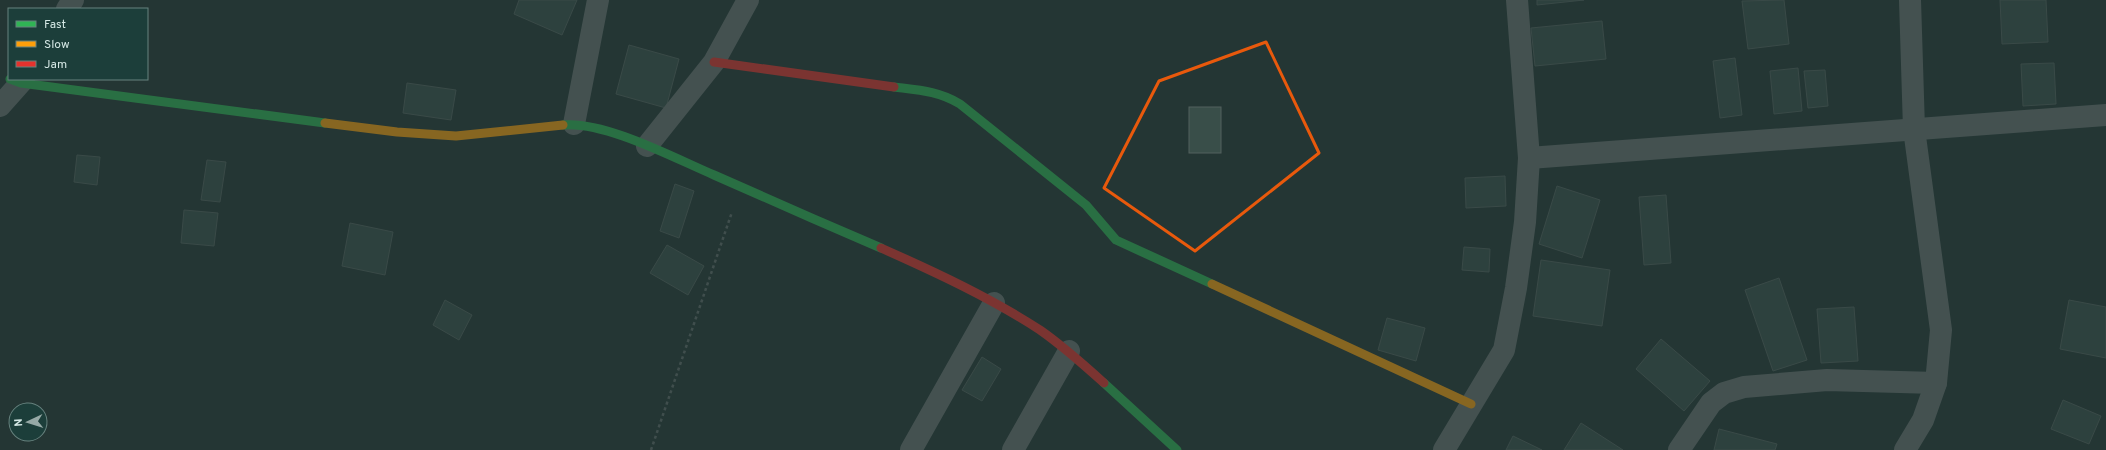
<svg xmlns="http://www.w3.org/2000/svg" width="2106" height="450" font-family="Overpass,sans-serif">
<style>
.building{fill:#394e49;stroke:#53615e}
.lines{fill:none;stroke-linecap:round;stroke-linejoin:round}
.path{stroke:#626c6b;stroke-width:2.5;stroke-dasharray:3 3;stroke-linecap:butt}
.street{stroke:#6b7272;stroke-width:22}
.fast{stroke:#30b455;stroke-width:9}
.slow{stroke:#ff9f0a;stroke-width:9}
.jam{stroke:#e5322d;stroke-width:9}
.marked{fill:none;stroke:#e8590c;stroke-width:3;stroke-linejoin:round}
</style>
<rect width="100%" height="100%" fill="#243634"/>
<g class="building">
<path d="M519 0H577L562 35 514 14Z"/>
<path d="M1537 0H1584L1537 5Z"/>
<path d="M1784 0 1789 44 1748 49 1742 1Z"/>
<path d="M2000 0H2046L2048 42 2002 44Z"/>
<path d="M1602 21 1606 59 1535 66 1531 28Z"/>
<path d="M629 45 679 59 666 108 616 94Z"/>
<path d="M1735 58 1742 115 1720 118 1713 61Z"/>
<path d="M2054 63 2056 104 2023 106 2021 64Z"/>
<path d="M1798 68 1802 111 1774 114 1770 71Z"/>
<path d="M1825 70 1828 106 1808 108 1804 71Z"/>
<path d="M407 83 456 90 451 120 403 113Z"/>
<rect x="1189" y="107" width="32" height="46"/>
<path d="M77 155 100 157 97 185 74 182Z"/>
<path d="M207 160 226 162 220 202 201 200Z"/>
<path d="M1505 176 1506 206 1466 208 1465 178Z"/>
<path d="M675 184 694 191 679 238 660 231Z"/>
<path d="M1557 186 1600 200 1582 258 1539 244Z"/>
<path d="M1666 195 1671 263 1644 265 1639 197Z"/>
<path d="M184 210 218 213 214 246 181 243Z"/>
<path d="M350 223 393 232 385 275 342 266Z"/>
<path d="M667 245 704 266 688 295 650 273Z"/>
<path d="M1464 247 1490 249 1489 272 1462 270Z"/>
<path d="M1541 260 1610 270 1602 326 1533 316Z"/>
<path d="M1779 278 1807 360 1773 371 1745 290Z"/>
<path d="M445 300 472 315 459 340 433 325Z"/>
<path d="M2069 300 2106 307V358L2060 349Z"/>
<path d="M1854 307 1858 361 1821 363 1817 309Z"/>
<path d="M1387 318 1425 328 1416 361 1378 350Z"/>
<path d="M1661 339 1710 381 1684 411 1636 369Z"/>
<path d="M982 357 1001 369 982 401 962 390Z"/>
<path d="M2063 400 2101 416 2089 444 2051 429Z"/>
<path d="M1581 423 1623 450H1564Z"/>
<path d="M1719 429 1777 444 1775 450H1714Z"/>
<path d="M1513 436 1542 450H1506Z"/>
</g>
<g class="lines">
<path class="path" d="M651 450 732 212"/>
<g class="street">
<path d="M67 9 73 0"/>
<path d="M0 106 24 79"/>
<path d="M574 124 598 0"/>
<path d="M647 146 714 62 748 0"/>
<path d="M1529 158 2106 115"/>
<path d="M911 450 994 303"/>
<path d="M1013 450 1069 351"/>
<path d="M1444 450 1504 350 1516 288 1525 222 1529 158 1517 0"/>
<path d="M1679 450 1711 403 1724 393 1744 387 1827 380 1936 383"/>
<path d="M1905 450 1923 420 1936 383 1941 330 1914 129 1910 0"/>
</g>
<g class="fast">
<path d="M10 79 21 83 325 123"/>
<path d="M894 87C918 90 939 91 960 104L1086 205 1116 240 1212 284"/>
<path d="M563 125C605 121 674 158 714 175 770 200 825 224 881 248"/>
<path d="M1104 383 1177 450"/>
</g>
<g class="slow">
<path d="M325 123 397 132 456 136 563 125"/>
<path d="M1212 284 1471 404"/>
</g>
<g class="jam">
<path d="M714 62 894 87"/>
<path d="M881 248C935 272 991 298 1040 330 1063 346 1083 364 1104 383"/>
</g>
</g>
<path d="M0 0H2106V450H0ZM1266 42 1319 153 1195 251 1104 188 1159 81Z" fill="#243634" fill-opacity=".55" fill-rule="evenodd"/>
<path class="marked" d="M1266 42 1319 153 1195 251 1104 188 1159 81Z"/>
<rect x="8" y="8" width="140" height="72" fill="#1c3e3a" stroke="#66827e"/>
<rect x="16" y="21" width="20" height="6" fill="#30b455" stroke="#66827e"/>
<text x="44" y="28" font-size="12" fill="#d4e7e4">Fast</text>
<rect x="16" y="41" width="20" height="6" fill="#ff9f0a" stroke="#66827e"/>
<text x="44" y="48" font-size="12" fill="#d4e7e4">Slow</text>
<rect x="16" y="61" width="20" height="6" fill="#e5322d" stroke="#66827e"/>
<text x="44" y="68" font-size="12" fill="#d4e7e4">Jam</text>
<g transform="translate(28 422) rotate(266)"><circle r="19" fill="#1c3e3a" stroke="#66827e"/>
<path d="M0-3L7 15L0 10L-7 15Z" fill="#96a9a6"/>
<text y="-6" font-size="11" font-weight="bold" text-anchor="middle" fill="#d4e7e4">N</text>
</g>
</svg>
